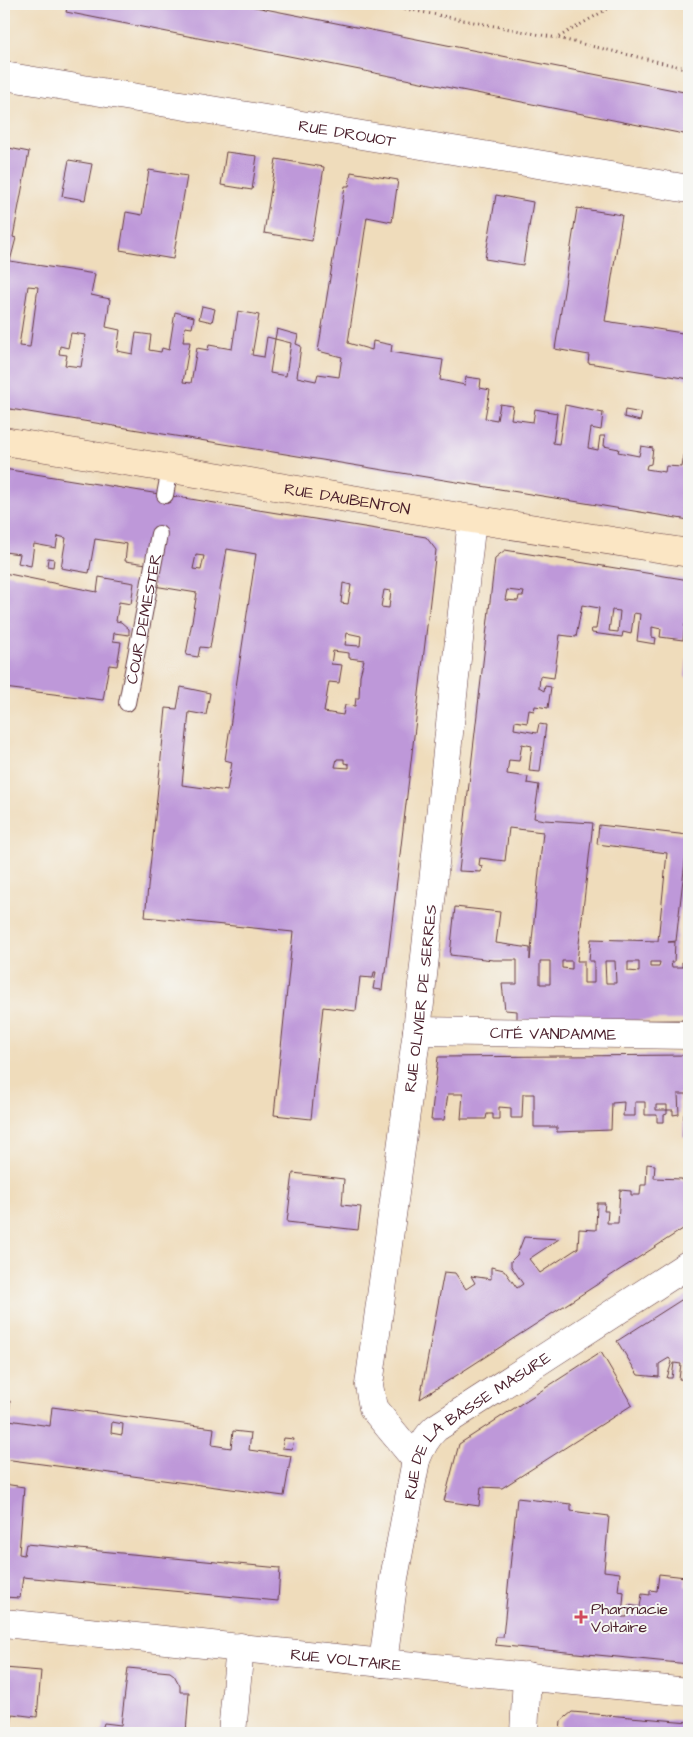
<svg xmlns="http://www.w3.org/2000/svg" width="693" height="1737" font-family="'Architects Daughter',sans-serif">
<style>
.building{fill:#be98d9;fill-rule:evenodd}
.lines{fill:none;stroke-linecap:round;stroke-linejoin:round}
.lane-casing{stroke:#633b41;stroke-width:18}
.street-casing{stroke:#633b41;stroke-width:29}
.secondary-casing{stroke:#633b41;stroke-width:29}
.path{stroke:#633b41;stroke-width:3;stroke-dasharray:1 4;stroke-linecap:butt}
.lane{stroke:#fff;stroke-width:16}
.street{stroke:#fff;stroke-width:28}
.secondary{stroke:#fbe6c4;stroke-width:28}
.poi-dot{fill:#d1495b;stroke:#f6f6f2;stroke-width:2}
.labels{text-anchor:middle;stroke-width:4;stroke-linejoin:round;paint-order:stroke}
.street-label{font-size:16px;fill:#4a1f2b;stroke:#f6f6f2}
.poi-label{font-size:16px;fill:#4a1f2b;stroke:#f6f6f2;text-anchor:start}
</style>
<rect width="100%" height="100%" fill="#f6f6f2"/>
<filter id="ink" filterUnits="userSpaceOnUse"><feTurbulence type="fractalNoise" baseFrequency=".02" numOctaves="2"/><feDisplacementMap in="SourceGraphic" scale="10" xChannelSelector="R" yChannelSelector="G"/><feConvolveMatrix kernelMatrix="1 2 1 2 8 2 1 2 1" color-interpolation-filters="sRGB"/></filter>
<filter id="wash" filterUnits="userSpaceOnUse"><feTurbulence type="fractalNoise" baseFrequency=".0096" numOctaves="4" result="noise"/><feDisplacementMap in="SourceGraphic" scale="20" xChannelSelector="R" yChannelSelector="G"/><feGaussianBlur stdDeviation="1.12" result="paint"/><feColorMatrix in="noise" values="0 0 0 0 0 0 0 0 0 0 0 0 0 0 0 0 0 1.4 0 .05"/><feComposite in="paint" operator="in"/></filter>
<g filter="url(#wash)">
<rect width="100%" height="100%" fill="#efdcbb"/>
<g id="blocks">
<g class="building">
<path d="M68 4H240L689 93V135L66 12Z"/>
<path d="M4 147 29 152 13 237 16 238 10 261 95 274 91 295 110 299 106 327 120 330 117 351 133 354 136 333 151 335 149 350 161 352 162 348 169 350 175 312 194 317 192 328 185 327 183 342H190L183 382 191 383 197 348 208 350 209 345 232 349 238 311 259 315 252 355 264 357 267 337 275 339 270 373 286 376 291 343 275 339 277 329 298 335 296 344 301 346 297 377 316 381 318 374 339 377 342 357 318 351 345 186H349L351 172 398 180 392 222 367 217 348 343 372 350 373 341 392 345 391 352 443 360 440 380 465 385 466 377 481 379 480 388 490 390 485 418 497 420 500 404 513 406 511 419 533 422 535 409 557 413 553 443 559 444 565 405 603 413 601 430 591 428 588 448 598 450 600 436H605L604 446 619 449 618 452 639 456 641 446 653 448 651 464 647 465 646 469 665 472 666 466 682 467 689 428V520L4 408ZM28 286 38 287 30 347 19 346ZM71 333 86 335 81 367 65 365 67 355 59 354 60 346 68 348Z"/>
<path d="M226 152 257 156 252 190 221 185Z"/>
<path d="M276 159 324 167 312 241 264 233Z"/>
<path d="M69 160 92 164 85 200 62 196Z"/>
<path d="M149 170 187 176 173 259 120 250 126 212 142 215Z"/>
<path d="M496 195 533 202 523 265 485 259Z"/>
<path d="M577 208 622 215 605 321 689 334V379L588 363 589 355 555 349Z"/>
<path d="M202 306 215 309 212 322 199 319Z"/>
<path d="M625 410 642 413 640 421 624 417Z"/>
<path d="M4 469 426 537 436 550 386 973H384L382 990 373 989 376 972H374L373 978 360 977 356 1011 323 1007 311 1119 274 1115 293 932 145 917 166 708 177 709 181 687 210 693 206 715 189 712 182 785 227 791 232 762 225 760 256 554 227 549 210 648 200 647 198 657 186 655 197 593 154 586 147 564 125 561 127 544 95 539 89 573 61 568 66 538 58 536 56 548 34 544 31 566 18 563 20 554 4 552ZM196 555 204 556 201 570 193 569ZM343 583 351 585 348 604 341 603ZM384 590 391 591 389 608 381 607ZM347 633 361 636 360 646 345 645ZM333 651 349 653V658L364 660 360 675 359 698H356L355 706 345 705 343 715 324 712 329 682 339 683 342 665 331 664ZM337 759H344V763L349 764V768L335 767Z"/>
<path d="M505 550 689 580V625L685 624 683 640 660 637 661 629 652 627V637L656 638 655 644 637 641 640 614 634 613 631 634 623 632 622 637 592 633 591 629H596L599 608 582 605 576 637 560 635 554 678 540 676 539 688 544 691 545 686 551 687 548 708 535 706 534 711 529 710 527 723 515 721 514 729 537 733 539 724 546 725 540 772 529 771 532 746 522 744 519 761 509 760 507 774 528 777 527 783 539 785 534 818 544 820 593 823 577 961H584V983H594V961H589L591 939 658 941 667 853 597 844 599 825 688 835 676 941 668 942H675L674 962H671L672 967H682V962H689V1020L517 1021V1011L505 1010 502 984H517V960H493L450 955 455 907 500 912 496 943 530 948V960L543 832 509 828 505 861 480 858 479 865 482 866 481 872 459 871 495 558ZM507 590 524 592 523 596H519L518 601 505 600ZM612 610 620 611 618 632 609 631ZM540 961H550V984H540ZM562 961H572V969L562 968ZM605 961H615L616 983H606ZM628 962H639V972L628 971ZM650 962H660L659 967H650Z"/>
<path d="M48 558 54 559 53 567 47 566Z"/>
<path d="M4 573 97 592 99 577 134 583 131 604 119 602 116 621 121 622 129 629V635L114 633 113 641 121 642 117 666 109 665 103 700 4 688Z"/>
<path d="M687 659H689V678L685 677Z"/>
<path d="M689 1055V1094H678L679 1114 673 1115V1110H667V1105H656V1110H667V1114L664 1115V1122H657V1115H645V1102H635V1116H623L624 1102 612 1103 611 1130 557 1132V1127H534V1094H523L522 1118H511V1108L499 1107V1119H493V1114H487L486 1119H461L463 1094H448L444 1120H431L438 1057Z"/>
<path d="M684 1114H689V1136L683 1137Z"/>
<path d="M647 1164 655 1165 654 1178 682 1179V1181L689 1182V1225L420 1399 444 1272 455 1273 466 1289 475 1283 471 1276 491 1279V1267L504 1270 517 1288 523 1284 511 1266V1261L517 1255 524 1237 559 1239 529 1259 540 1273 578 1248 579 1229 596 1230 597 1203H605L604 1211H608L607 1223H618L620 1190 631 1191V1195H640L641 1185H646Z"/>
<path d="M293 1173 344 1179 342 1205 361 1207 358 1230 287 1222Z"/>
<path d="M689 1295V1380L679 1379 681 1364 674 1363 672 1378H667L672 1362 669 1358 659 1364V1377L638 1375 617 1341Z"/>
<path d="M601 1352 632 1405 502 1488 481 1487 479 1506 444 1501 459 1444Z"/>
<path d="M4 1400 10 1401 9 1420 50 1426 52 1407 214 1428 212 1445 231 1448 233 1431 251 1433 249 1450 291 1456 284 1496 4 1459ZM112 1422 123 1424 122 1435 111 1433Z"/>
<path d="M284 1438 294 1439 292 1449 282 1448Z"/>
<path d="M4 1484 24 1487 19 1554 24 1555 26 1544 280 1568 278 1601 23 1577 20 1598 4 1597Z"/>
<path d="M517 1498 571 1504V1511L609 1516 604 1571 620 1573 618 1591 624 1592 622 1617H627L628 1605 640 1607 642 1594 650 1595V1590L657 1591 659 1574 686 1577 685 1586 689 1587V1664L495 1645 496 1637H503Z"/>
<path d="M4 1668 41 1671 37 1717 12 1714 11 1733H4Z"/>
<path d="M128 1668 170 1672 174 1675 180 1686V1692H189L186 1733H101L104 1723 121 1725Z"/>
<path d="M572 1712 689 1722V1733H560L561 1721Z"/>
</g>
</g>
</g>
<g filter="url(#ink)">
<use href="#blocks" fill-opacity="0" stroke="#633b41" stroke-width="1"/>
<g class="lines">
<defs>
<g id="lane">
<path d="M165 495 170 469"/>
<path id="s1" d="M127 703 159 534"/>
</g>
<g id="street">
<path id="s2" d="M4 76 689 189"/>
<path id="s3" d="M417 1031 689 1035"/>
<path id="s4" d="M416 1460 373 1408 369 1385 417 1031 472 519"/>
<path id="s5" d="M4 1623 383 1663 689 1692"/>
<path id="s6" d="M383 1663 394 1578 416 1460C421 1447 426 1437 436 1428L689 1264"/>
<path d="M232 1733 240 1647"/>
<path d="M524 1733 527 1676"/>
</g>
<g id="secondary">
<path id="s7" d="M4 441 472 519 689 553"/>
</g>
</defs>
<use href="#lane" class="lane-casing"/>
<use href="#street" class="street-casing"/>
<use href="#secondary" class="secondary-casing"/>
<g class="path">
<path d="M380 4 557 38"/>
<path d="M616 4 557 38 689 69"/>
</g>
<use href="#lane" class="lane"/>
<use href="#street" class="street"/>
<use href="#secondary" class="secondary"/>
</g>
</g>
<path class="poi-dot" d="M578.5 1609.5h5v5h5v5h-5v5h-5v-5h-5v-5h5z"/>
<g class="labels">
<g class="street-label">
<text dy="6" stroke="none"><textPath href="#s2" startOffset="348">RUE DROUOT</textPath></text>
<text dy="6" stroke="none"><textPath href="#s7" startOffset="348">RUE DAUBENTON</textPath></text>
<text dy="6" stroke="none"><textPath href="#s1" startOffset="86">COUR DEMESTER</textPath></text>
<text dy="6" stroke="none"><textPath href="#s4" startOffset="481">RUE OLIVIER DE SERRES</textPath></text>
<text dy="6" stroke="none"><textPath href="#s3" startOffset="136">CITÉ VANDAMME</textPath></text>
<text dy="6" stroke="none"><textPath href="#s6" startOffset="272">RUE DE LA BASSE MASURE</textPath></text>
<text dy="6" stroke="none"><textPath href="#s5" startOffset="344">RUE VOLTAIRE</textPath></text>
</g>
<g class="poi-label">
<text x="591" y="1614">Pharmacie<tspan x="591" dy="18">Voltaire</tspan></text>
</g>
</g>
<rect width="693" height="1737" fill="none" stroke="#f6f6f2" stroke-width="20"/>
</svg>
